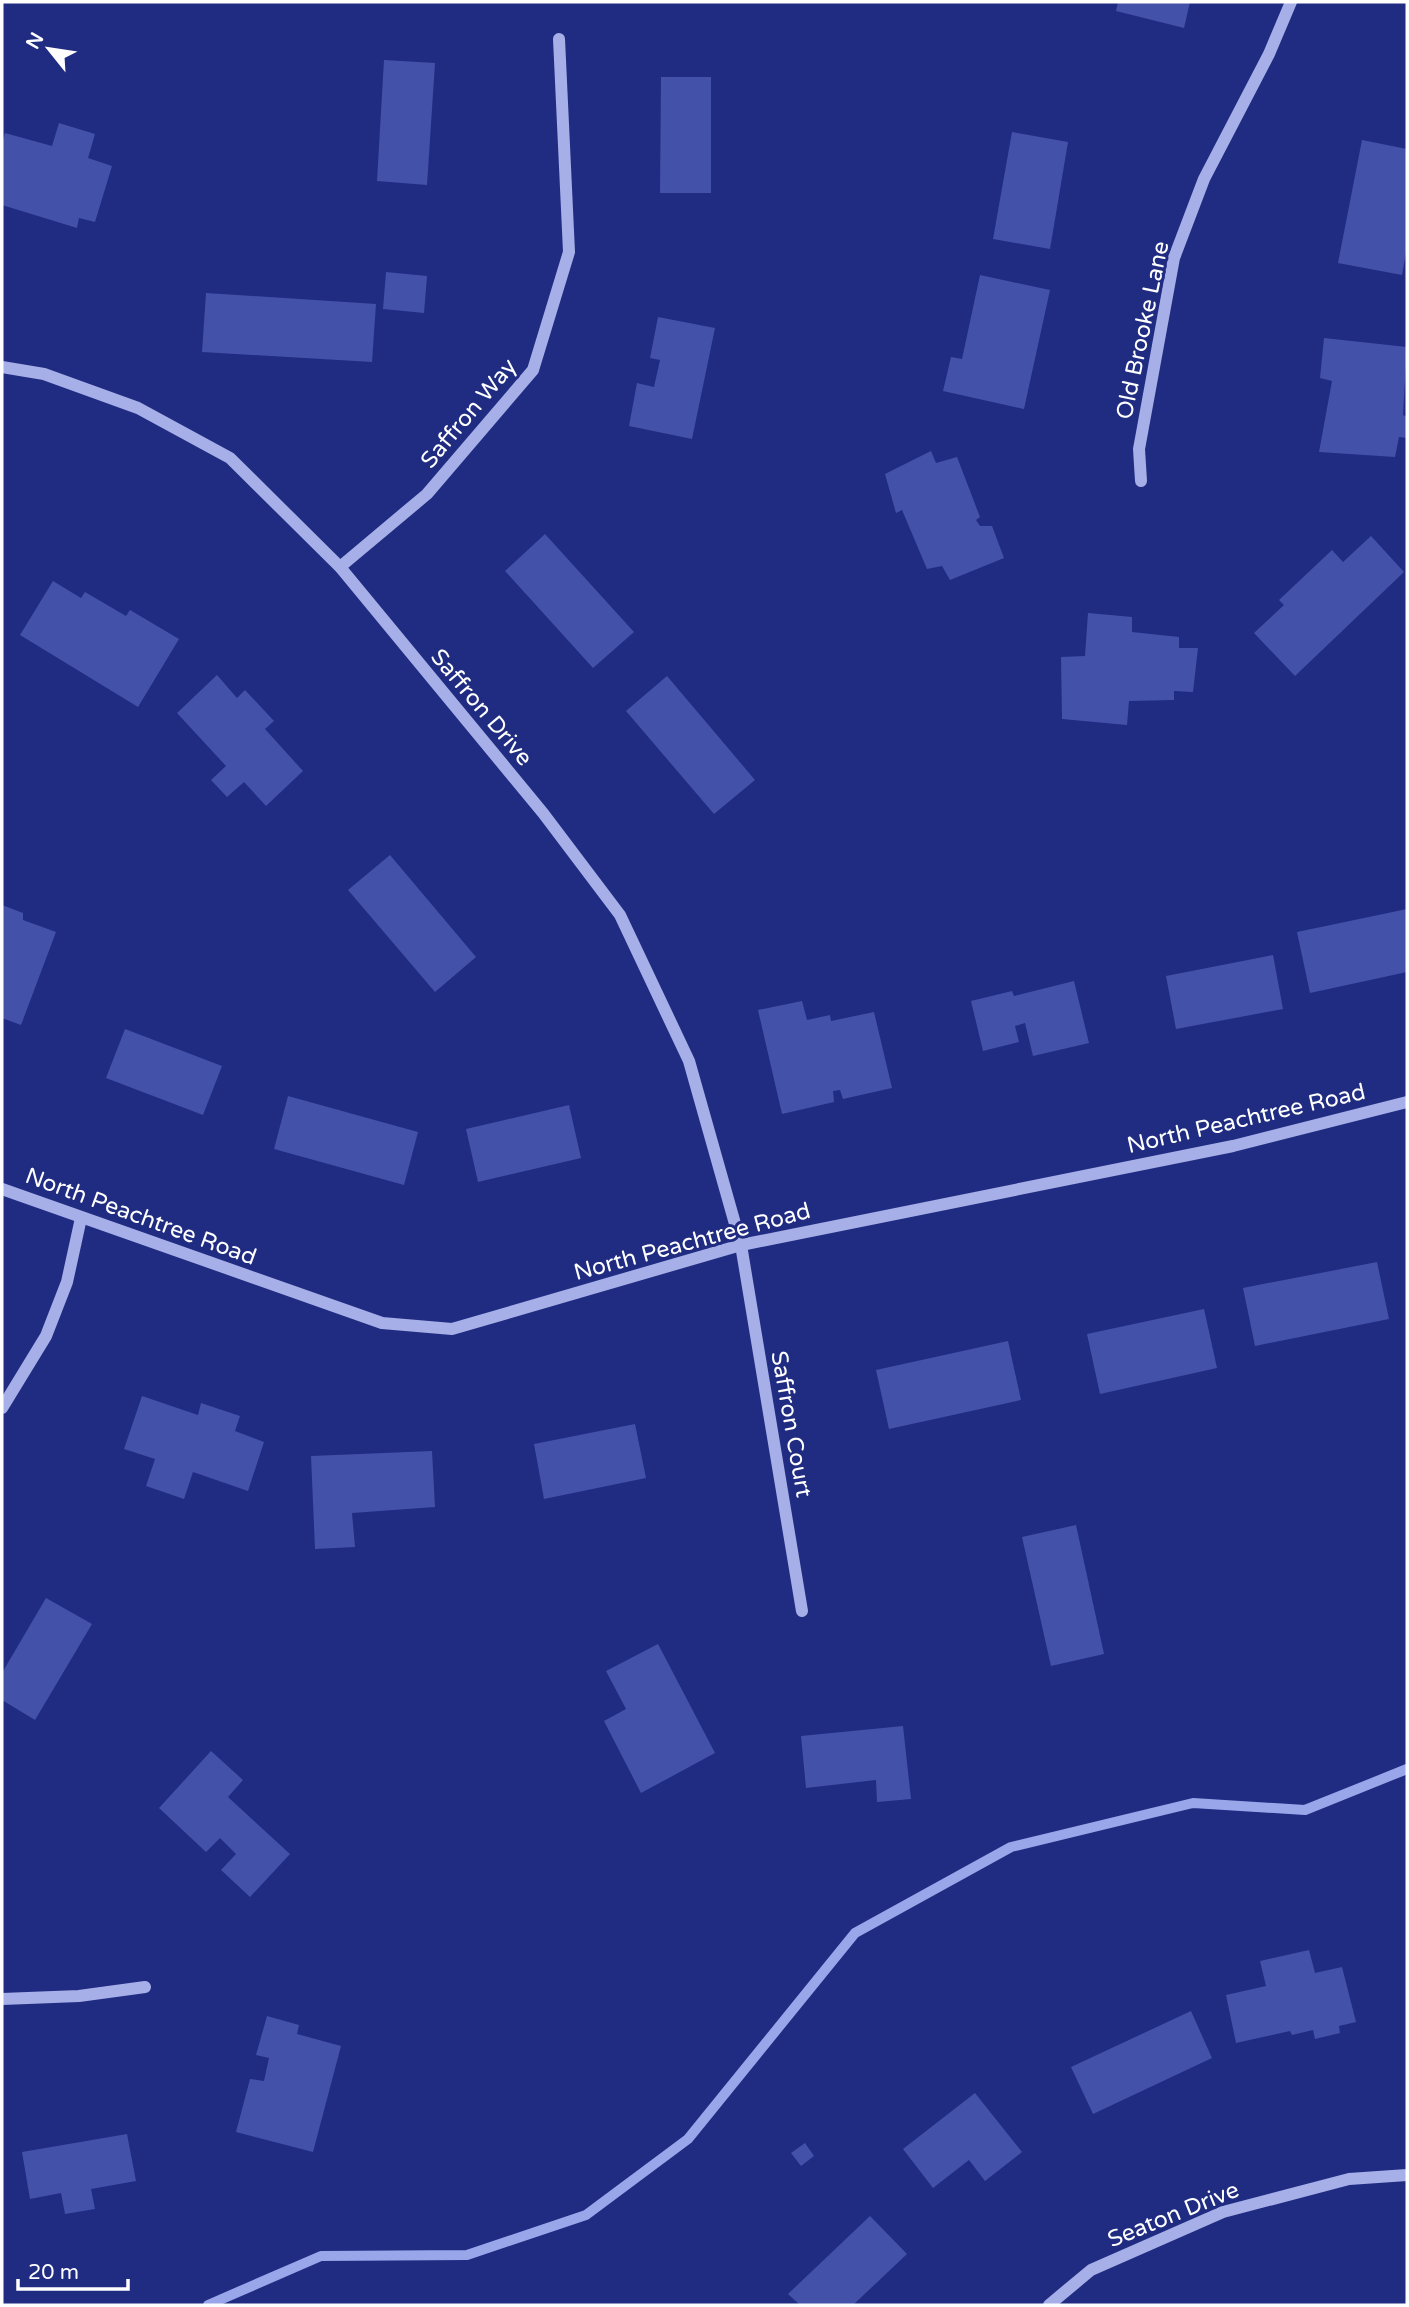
<svg xmlns="http://www.w3.org/2000/svg" width="1409" height="2307" font-family="'Varela Round',sans-serif">
<style>
.lines{fill:none;stroke-linecap:round;stroke-linejoin:round}
.stream{stroke:#99a6ea;stroke-width:10}
.building{fill:#4451a9}
.minor{stroke:#a6afe8;stroke-width:12}
.labels{text-anchor:middle;stroke-width:6;stroke-linejoin:round;paint-order:stroke}
.street-label{font-size:23px;fill:#fff;stroke:#202c81}
</style>
<rect width="100%" height="100%" fill="#202c81"/>
<g class="lines">
<path class="stream" d="M208 2305 321 2256 467 2255 586 2215 688 2139 855 1933 1011 1847 1193 1803 1305 1810 1407 1769"/>
</g>
<g class="building">
<path d="M1118 2H1190L1184 28 1116 11Z"/>
<path d="M384 60 435 63 427 185 377 181Z"/>
<path d="M661 77H711V193H660Z"/>
<path d="M59 123 95 134 88 158 112 166 95 222 79 218 77 228 2 205V144L5 133 52 146Z"/>
<path d="M1012 132 1068 142 1050 249 993 239Z"/>
<path d="M1362 140 1407 149V247L1402 275 1338 263Z"/>
<path d="M386 272 427 276 424 313 383 309Z"/>
<path d="M980 275 1050 290 1024 409 943 391 951 357 962 359Z"/>
<path d="M206 293 376 304 372 362 202 352Z"/>
<path d="M658 317 715 328 692 439 629 426 637 383 654 387 660 360 650 358Z"/>
<path d="M1324 338 1407 347 1403 415 1407 417V438L1399 437 1395 457 1319 452 1332 381 1320 378Z"/>
<path d="M931 451 936 463 957 457 980 517 976 520 980 526H992L1004 558 950 580 942 566 927 569 902 510 896 513 885 474Z"/>
<path d="M545 534 634 632 593 668 505 571Z"/>
<path d="M1371 536 1404 572 1295 676 1254 633 1284 605 1279 600 1332 550 1343 562Z"/>
<path d="M53 581 81 598 85 592 126 616 130 610 179 639 138 707 20 635Z"/>
<path d="M1088 613 1132 617V632L1179 637V648H1198L1193 692 1174 691V700L1129 701 1127 725 1062 719 1061 657 1085 656Z"/>
<path d="M217 675 237 698 245 690 274 721 265 729 303 771 266 806 244 782 227 797 211 780 226 766 177 713Z"/>
<path d="M667 676 755 780 714 814 626 711Z"/>
<path d="M390 855 476 957 435 992 348 890Z"/>
<path d="M2 905 23 913V920L56 932 21 1025 2 1018Z"/>
<path d="M1407 909V972L1310 993 1297 932Z"/>
<path d="M1273 955 1283 1009 1176 1029 1166 976Z"/>
<path d="M1074 981 1089 1043 1033 1056 1025 1023 1015 1026 1019 1042 983 1051 971 1001 1012 991 1014 996Z"/>
<path d="M802 1001 807 1020 830 1015 831 1021 874 1012 892 1088 843 1099 840 1090 833 1091 834 1102 782 1114 758 1010Z"/>
<path d="M125 1029 222 1066 203 1115 106 1078Z"/>
<path d="M288 1096 418 1132 404 1185 274 1149Z"/>
<path d="M569 1105 581 1158 478 1182 466 1129Z"/>
<path d="M1377 1262 1389 1319 1255 1346 1243 1288Z"/>
<path d="M1204 1309 1217 1368 1100 1394 1087 1334Z"/>
<path d="M1008 1341 1021 1400 889 1429 876 1370Z"/>
<path d="M142 1396 198 1415 201 1403 240 1416 235 1431 264 1442 248 1491 193 1472 184 1499 146 1486 155 1459 124 1449Z"/>
<path d="M635 1424 646 1478 544 1499 534 1444Z"/>
<path d="M432 1451 435 1507 352 1513 355 1547 315 1549 311 1456Z"/>
<path d="M1076 1525 1104 1654 1051 1666 1022 1537Z"/>
<path d="M46 1598 92 1624 35 1720 2 1700V1673Z"/>
<path d="M658 1644 715 1753 641 1793 604 1721 626 1709 606 1671Z"/>
<path d="M903 1726 911 1799 877 1802 876 1780 806 1788 801 1736Z"/>
<path d="M211 1751 243 1780 228 1797 290 1854 250 1897 221 1870 236 1854 220 1838 206 1852 159 1808Z"/>
<path d="M1309 1950 1315 1973 1342 1967 1356 2022 1339 2026 1340 2033 1315 2039 1313 2030 1292 2035 1290 2031 1236 2043 1226 1995 1266 1986 1260 1961Z"/>
<path d="M1191 2011 1212 2058 1093 2114 1071 2067Z"/>
<path d="M267 2016 299 2025 297 2034 341 2046 313 2152 236 2132 250 2079 264 2081 269 2058 256 2055Z"/>
<path d="M975 2093 1022 2152 985 2181 969 2160 933 2188 903 2149Z"/>
<path d="M127 2134 136 2181 91 2189 95 2209 65 2214 61 2193 30 2199 22 2152Z"/>
<path d="M805 2143 814 2156 801 2166 791 2153Z"/>
<path d="M870 2216 907 2254 853 2305H800L788 2294Z"/>
</g>
<g class="lines">
<g class="minor">
<path d="M2 367 44 374 138 408 230 458 340 567 543 813 620 915 689 1061 741 1245 802 1611"/>
<path d="M1141 481 1139 449 1174 258 1204 179 1269 54 1291 2"/>
<path d="M340 567 427 494 533 370 569 252 559 39"/>
<path d="M2 1189 382 1323 452 1329 741 1245 1233 1146 1407 1102"/>
<path d="M2 1408 46 1336 67 1282 81 1218"/>
<path d="M2 1999 79 1996 145 1987"/>
<path d="M1049 2305 1091 2270 1223 2212 1349 2179 1407 2175"/>
</g>
</g>
<g class="labels">
<g class="street-label">
<text transform="translate(1142 330) rotate(-78)" y="8">Old Brooke Lane</text>
<text transform="translate(468 413) rotate(-50)" y="8">Saffron Way</text>
<text transform="translate(482 707) rotate(50)" y="8">Saffron Drive</text>
<text transform="translate(1246 1118) rotate(-13)" y="8">North Peachtree Road</text>
<text transform="translate(141 1216) rotate(20)" y="8">North Peachtree Road</text>
<text transform="translate(692 1241) rotate(-15)" y="8">North Peachtree Road</text>
<text transform="translate(792 1424) rotate(80)" y="8">Saffron Court</text>
<text transform="translate(1173 2214) rotate(-22)" y="8">Seaton Drive</text>
</g>
</g>
<rect width="1409" height="2307" fill="none" stroke="#ffffff" stroke-width="7"/>
<g transform="translate(49 49) rotate(300)" stroke="#202c81" stroke-width="5" paint-order="stroke">
<path d="M0-5L12 26L0 18L-12 26Z" fill="#ffffff"/>
<text y="-10" font-size="19" font-weight="bold" text-anchor="middle" fill="#ffffff">N</text>
</g>
<path d="M18 2279v10h110v-10" fill="none" stroke="#ffffff" stroke-width="3.5"/>
<text x="28" y="2279" font-size="21" fill="#ffffff" stroke="#202c81" stroke-width="5" paint-order="stroke">20 m</text>
</svg>
